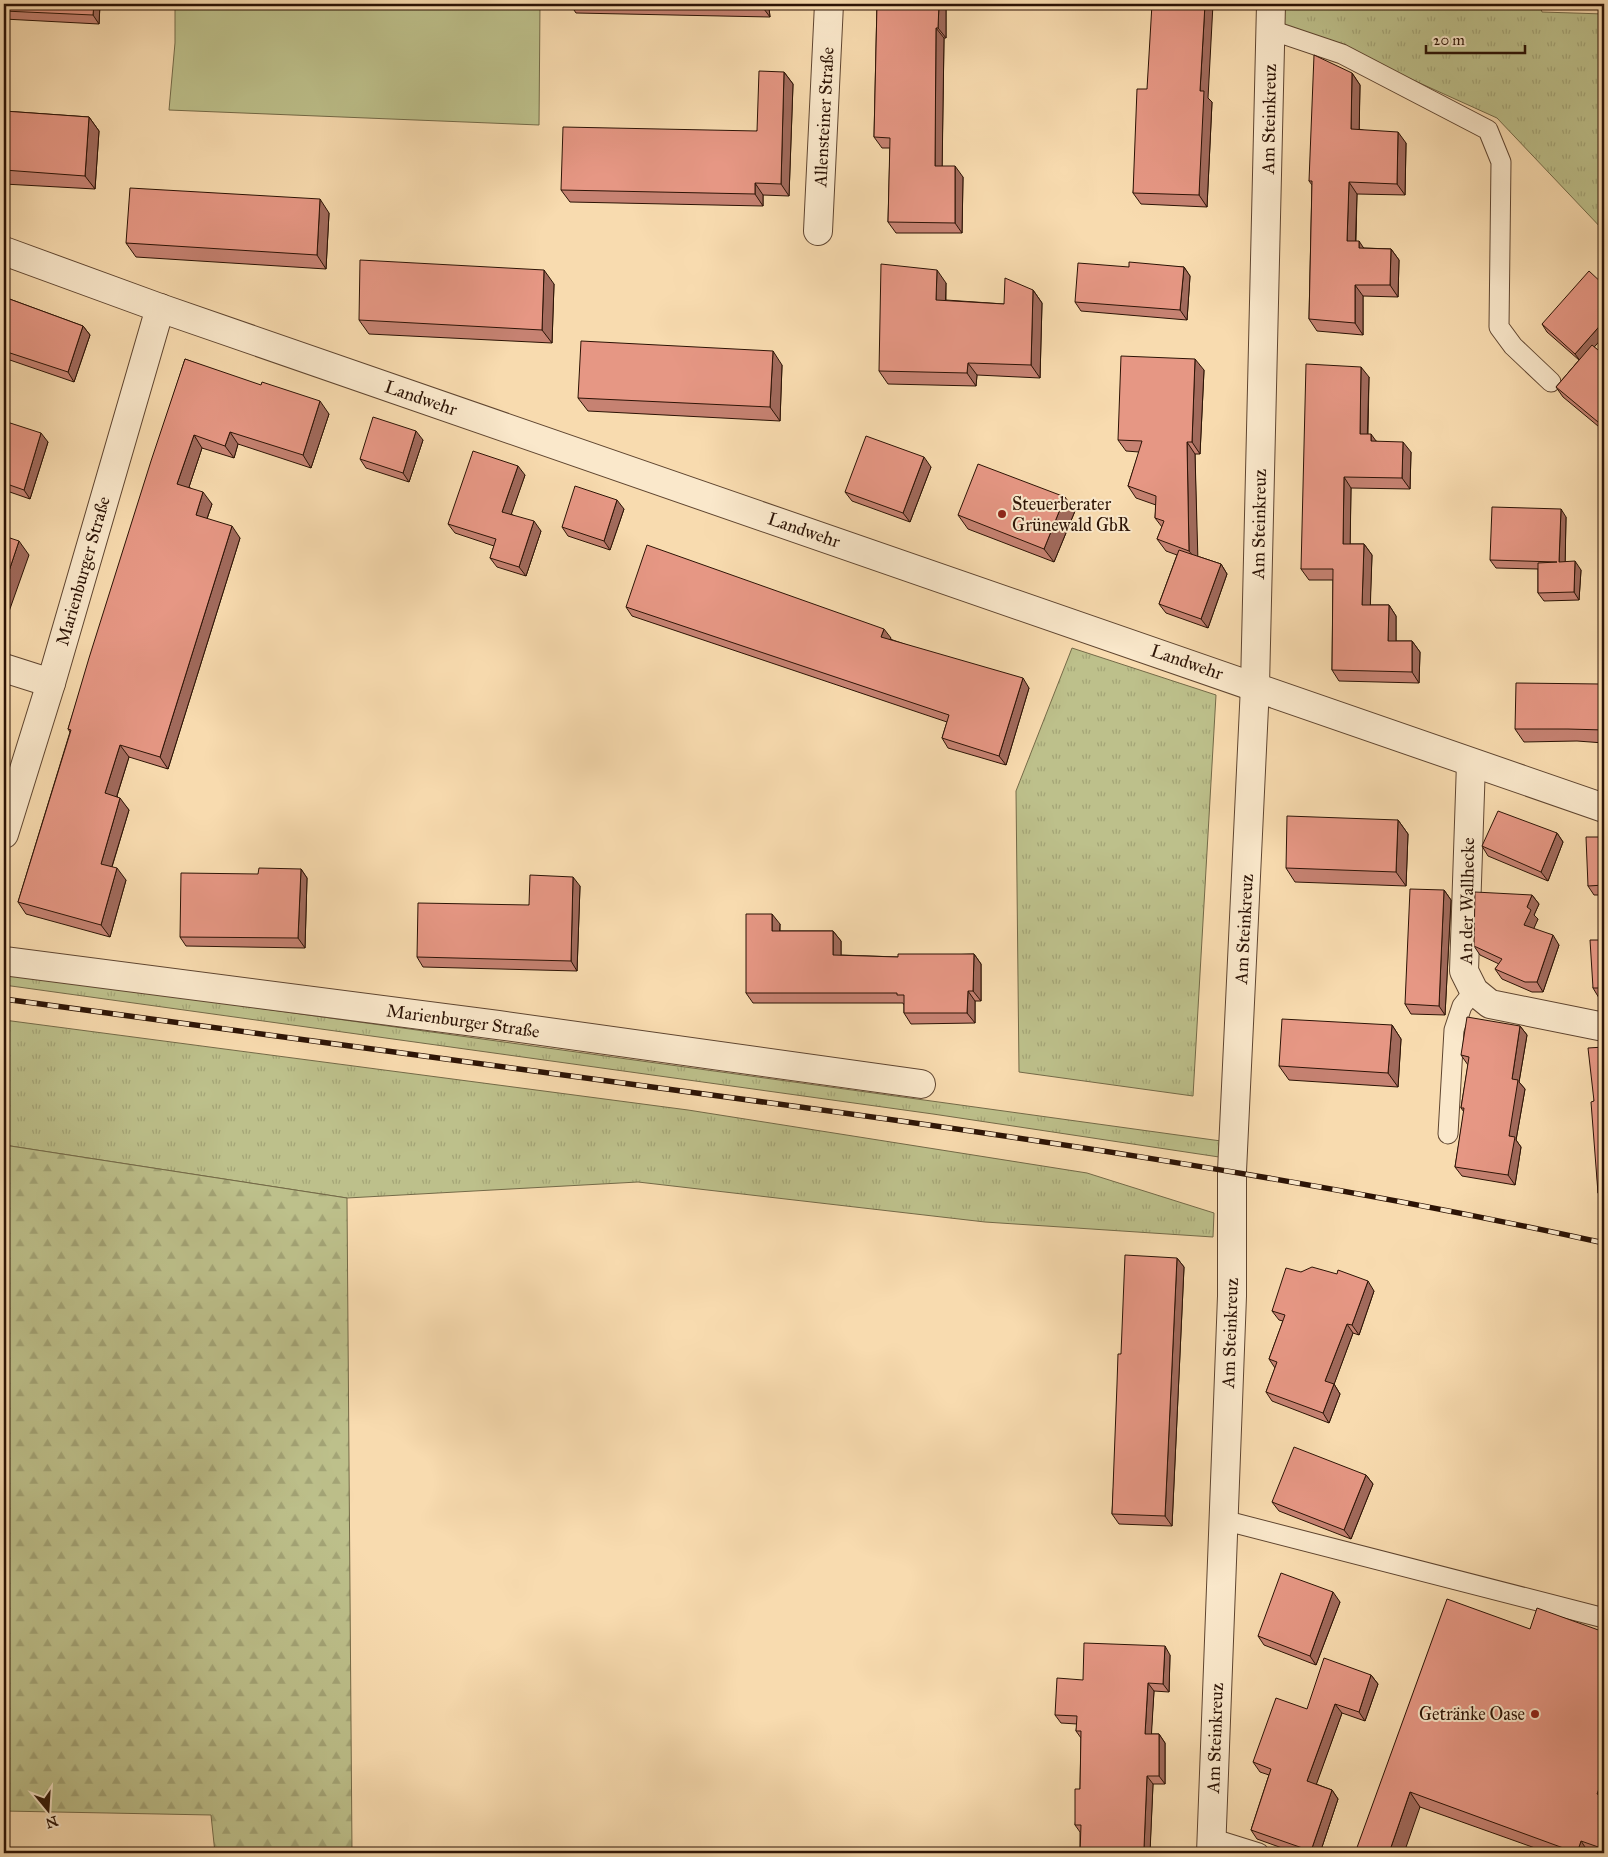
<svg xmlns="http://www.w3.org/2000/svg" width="1608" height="1857" font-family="'IM FELL Great Primer',serif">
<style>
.grass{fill:url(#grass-tufts);stroke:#746a48}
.forest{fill:url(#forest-firs);stroke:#746a48}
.park{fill:#bdc08b;stroke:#746a48}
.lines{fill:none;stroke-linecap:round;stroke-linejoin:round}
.service-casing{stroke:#5f4530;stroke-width:21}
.minor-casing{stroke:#5f4530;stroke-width:30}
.service{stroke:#fae8cb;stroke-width:19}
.minor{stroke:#fae8cb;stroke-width:28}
.rail-casing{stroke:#2c1305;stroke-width:5.5}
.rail{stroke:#fae8cb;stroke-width:4;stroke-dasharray:11;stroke-linecap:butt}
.wall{fill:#c68272;stroke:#2c1305}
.shaded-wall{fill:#a16a5c;stroke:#2c1305}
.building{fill:#e69784;stroke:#2c1305}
.poi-dot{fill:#8f2418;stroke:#fae8cb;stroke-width:2}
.labels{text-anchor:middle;stroke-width:4;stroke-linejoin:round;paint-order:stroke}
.street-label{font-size:18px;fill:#2c1305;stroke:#fae8cb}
.poi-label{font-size:18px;fill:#2c1305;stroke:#fae8cb;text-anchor:start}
</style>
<defs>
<pattern id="grass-tufts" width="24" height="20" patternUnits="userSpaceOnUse" patternTransform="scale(1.25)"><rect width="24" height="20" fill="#bdc08b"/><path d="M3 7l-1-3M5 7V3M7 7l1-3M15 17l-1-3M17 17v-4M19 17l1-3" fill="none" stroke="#a3a476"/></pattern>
<pattern id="forest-firs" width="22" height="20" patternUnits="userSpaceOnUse" patternTransform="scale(1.25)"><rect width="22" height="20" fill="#bdc08b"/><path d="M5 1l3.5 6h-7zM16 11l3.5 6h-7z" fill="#a3a476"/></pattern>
</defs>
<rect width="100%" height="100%" fill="#f8dbaf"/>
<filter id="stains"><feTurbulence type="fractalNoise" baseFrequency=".004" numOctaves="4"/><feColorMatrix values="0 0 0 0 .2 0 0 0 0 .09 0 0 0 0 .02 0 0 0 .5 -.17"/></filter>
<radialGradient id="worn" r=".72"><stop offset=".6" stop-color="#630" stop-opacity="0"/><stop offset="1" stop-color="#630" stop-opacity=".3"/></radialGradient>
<g class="grass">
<path d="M1275 4H1539L1542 12 1604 14V231L1497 118 1340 47 1275 24Z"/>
<path d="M1072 648 1216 695 1193 1096 1019 1072 1016 791Z"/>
<path d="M4 973 1221 1141 1219 1157 933 1114 4 985Z"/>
<path d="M4 1020 688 1110 1087 1173 1214 1213 1213 1237 985 1222 638 1182 347 1198 4 1145Z"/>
</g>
<path class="forest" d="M4 1145 347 1198 352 1853H215L211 1815 4 1811Z"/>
<path class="park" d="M175 4H540L539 125 169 110 175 43Z"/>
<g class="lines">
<defs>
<g id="service">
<path d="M1271 30 1342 54 1488 130 1501 162 1499 327 1513 346 1551 382"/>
<path d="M1448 1134 1454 1030 1462 1006 1474 991"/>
<path d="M1223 1520 1604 1618"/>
<path d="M1211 1838 1259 1853"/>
</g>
<g id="minor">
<path d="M818 231 829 4"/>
<path d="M4 251 160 308 1604 808"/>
<path d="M4 668 51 683"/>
<path d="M1471 763 1464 971 1474 991 1490 1004 1604 1027"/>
<path d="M4 834 51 683 160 308"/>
<path d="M4 961 498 1025 921 1084"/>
<path d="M1211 1853 1232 1296V1171L1255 686 1271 4"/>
</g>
</defs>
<use href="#service" class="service-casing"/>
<use href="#minor" class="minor-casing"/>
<use href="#service" class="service"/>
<use href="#minor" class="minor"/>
<defs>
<path id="rail" d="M4 999C232 1030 461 1061 689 1092 996 1133 1302 1177 1604 1243"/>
</defs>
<use href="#rail" class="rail-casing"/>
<use href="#rail" class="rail"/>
</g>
<g class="wall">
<path d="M4 4H100L99 24 4 19Z"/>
<path d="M570 4H796V9L769 8 770 17 576 13Z"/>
<path d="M877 4H946V38H944L942 166 963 177 962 233H896L888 222 890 148H882L874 137Z"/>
<path d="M784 72 793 84 789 196 763 195V206L570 202 561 190 757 131Z"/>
<path d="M1352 73 1360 85 1359 129 1406 143 1405 195 1357 194 1356 241 1364 248 1391 249 1399 260 1398 297 1363 296V335L1317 331 1309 319 1312 185 1309 181Z"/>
<path d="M1147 89 1208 98 1212 102 1207 207 1141 204 1133 193Z"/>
<path d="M4 111 89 117 99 131 95 189 4 184Z"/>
<path d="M329 213 326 269 136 257 126 243Z"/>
<path d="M1129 267H1184L1190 276 1187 320 1081 311 1075 302Z"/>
<path d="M946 283V300L1004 304 1033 290 1042 303 1040 378 977 375 976 386 888 384 879 371Z"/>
<path d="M554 284 552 343 369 334 359 320Z"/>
<path d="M1604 285V336L1594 347 1604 355V431L1563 397 1556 387 1579 360 1547 332 1542 324Z"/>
<path d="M4 297 83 326 90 335 74 382 4 358Z"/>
<path d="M185 359 329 414 311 468 238 444 234 458 202 448 189 487 212 504 207 519 240 538 168 769 129 757 117 796 129 810 112 867 126 880 110 937 26 914 18 902 70 732 68 729Z"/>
<path d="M782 365 780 421 588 411 578 398Z"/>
<path d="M1204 370 1200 454H1195L1197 556 1221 564 1227 574 1208 628 1166 613 1159 604 1177 555 1166 551 1157 539 1162 527 1155 518 1156 505 1136 498 1128 486 1139 452 1126 451 1118 440Z"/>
<path d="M1369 377 1368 434 1376 441 1411 452 1410 489 1351 488 1350 544H1364L1372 555 1370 605H1389L1396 616V641H1412L1420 652 1419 683 1339 681 1332 670 1333 580H1309L1301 569Z"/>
<path d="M4 421 48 442 30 499 4 490Z"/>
<path d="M423 440 409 482 366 468 360 459Z"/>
<path d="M931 467 910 522 852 501 845 492Z"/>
<path d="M525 475 511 514 541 531 526 576 497 567 490 558 494 546 455 533 448 524Z"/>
<path d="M624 509 610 550 568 536 562 527Z"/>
<path d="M1075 511 1054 562 968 529 958 515Z"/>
<path d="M1566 517 1565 562 1581 570 1579 600 1544 601 1538 593V569L1496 568 1490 560Z"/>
<path d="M626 607 891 638 890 639 1029 688 1006 765 948 748 942 738 947 722 632 616Z"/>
<path d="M1604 674V743L1577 741 1524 742 1515 729 1600 684Z"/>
<path d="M1398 820 1408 834 1406 886 1295 882 1286 868Z"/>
<path d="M1557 833 1563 842 1548 881 1488 856 1482 846Z"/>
<path d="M1604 837V895H1594L1588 886Z"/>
<path d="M301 869 307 878 305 948 186 946 180 937Z"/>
<path d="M580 886 577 971 423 967 417 957 529 905Z"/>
<path d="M1444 890 1451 900 1445 1015 1411 1014 1405 1004Z"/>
<path d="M1532 895 1539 904 1534 915 1538 919 1533 929 1559 945 1543 992H1532L1502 979 1495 969 1499 964 1480 955 1474 946Z"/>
<path d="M780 924V931H833L841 941V955L898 957 974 954 981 964V1001H975V1023L911 1024 904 1013V1005L903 1003H753L746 993Z"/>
<path d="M1604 940V997L1599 998 1593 988Z"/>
<path d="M1392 1025 1401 1039 1398 1087 1289 1080 1279 1066Z"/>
<path d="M1520 1026 1527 1035 1519 1082 1525 1089 1516 1140 1521 1147 1515 1185 1462 1176 1455 1167 1464 1112 1461 1108 1468 1065 1461 1055Z"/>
<path d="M1604 1047V1202L1598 1193 1594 1101Z"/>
<path d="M1177 1258 1184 1267 1172 1526 1119 1524 1112 1514 1121 1354Z"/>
<path d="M1301 1272 1374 1291 1359 1335 1353 1333 1334 1384 1340 1394 1329 1423 1272 1401 1266 1392 1275 1368 1269 1359 1283 1321 1279 1320 1272 1311Z"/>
<path d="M1366 1475 1373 1484 1351 1539 1279 1511 1272 1502Z"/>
<path d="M1340 1602 1316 1665 1264 1645 1258 1636Z"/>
<path d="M1530 1629 1604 1632V1853H1549L1420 1807 1355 1853Z"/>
<path d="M1170 1655 1169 1692 1154 1691 1151 1734H1159L1165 1743V1784H1153L1150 1848 1158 1849 1162 1853H1080V1832L1075 1825 1080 1789 1081 1738 1076 1731 1077 1724 1061 1723 1055 1715 1083 1680Z"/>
<path d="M1371 1675 1378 1684 1365 1721 1342 1713 1316 1784 1332 1790 1338 1799 1320 1853H1296L1257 1839 1251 1830 1269 1775 1260 1772 1253 1762 1307 1709Z"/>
</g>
<g class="shaded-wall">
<path d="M94 4H100L99 24 93 15Z"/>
<path d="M761 4H767L769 8 770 17 761 5Z"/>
<path d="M792 4H796V9Z"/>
<path d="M939 4H946V38L938 28Z"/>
<path d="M1205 4H1213L1208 98 1212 102 1207 207 1199 195 1200 91Z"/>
<path d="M936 28 944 38 942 176 935 166Z"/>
<path d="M784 72 793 84 789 196 781 184Z"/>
<path d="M1352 73 1360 85 1359 140 1351 129Z"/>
<path d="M89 117 99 131 95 189 85 176Z"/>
<path d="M1398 132 1406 143 1405 195 1397 184Z"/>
<path d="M955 166 963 177 962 233 955 223Z"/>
<path d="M1349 182 1357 194 1355 253 1347 241Z"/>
<path d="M755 183 763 195V206L755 194Z"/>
<path d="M320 199 329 213 326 269 317 255Z"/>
<path d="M1359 241 1367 253 1359 248Z"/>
<path d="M1391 249 1399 260 1398 297 1390 285Z"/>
<path d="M1184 267 1190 276 1187 320 1180 310Z"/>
<path d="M544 270 554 284 552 343 542 330Z"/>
<path d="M937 270 946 283 945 313 936 300Z"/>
<path d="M1355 285 1363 296V335L1355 323Z"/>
<path d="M1033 290 1042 303 1040 378 1031 365Z"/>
<path d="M1604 321V336L1581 362 1575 354Z"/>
<path d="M83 326 90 335 74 382 68 372Z"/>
<path d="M773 351 782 365 780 421 770 407Z"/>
<path d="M1195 359 1204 370 1200 454 1192 442Z"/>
<path d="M968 363 977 375 976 386 967 373Z"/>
<path d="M1361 367 1369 377 1367 445 1360 434Z"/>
<path d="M320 401 329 414 311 468 303 455Z"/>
<path d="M416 431 423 440 409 482 403 473Z"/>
<path d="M230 432 238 444 234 458 225 446Z"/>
<path d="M41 433 48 442 30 499 24 490Z"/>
<path d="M1371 434 1379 445 1371 441Z"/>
<path d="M194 435 202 448 186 496 177 484Z"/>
<path d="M1187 442 1195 454 1198 562 1189 551Z"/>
<path d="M1403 442 1411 452 1410 489 1402 478Z"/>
<path d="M924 457 931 467 910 522 903 513Z"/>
<path d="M518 466 525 475 509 521 502 512Z"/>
<path d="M1344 477 1351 488 1350 555 1343 544Z"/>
<path d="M203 492 212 504 204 527 196 515Z"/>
<path d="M1065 497 1075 511 1054 562 1044 549Z"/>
<path d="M617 500 624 509 610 550 604 541Z"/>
<path d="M1561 509 1566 517 1565 570 1559 562Z"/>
<path d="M534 521 541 531 526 576 519 567Z"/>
<path d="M232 526 240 538 168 769 160 757Z"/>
<path d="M19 541 29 555 6 620 4 616V586Z"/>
<path d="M1364 544 1372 555 1370 616 1362 605Z"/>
<path d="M1575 561 1581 570 1579 600 1574 592Z"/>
<path d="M1221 564 1227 574 1208 628 1201 619Z"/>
<path d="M1389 605 1396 616V652L1388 641Z"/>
<path d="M884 629 891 638 888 646 881 637Z"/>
<path d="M1412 641 1420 652 1419 683 1412 672Z"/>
<path d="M1023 678 1029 688 1006 765 999 756Z"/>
<path d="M120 745 129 757 114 805 105 793Z"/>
<path d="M120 798 129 810 109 876 101 864Z"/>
<path d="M1398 820 1408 834 1406 886 1396 872Z"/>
<path d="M1557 833 1563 842 1548 881 1541 872Z"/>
<path d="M117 868 126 880 110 937 101 925Z"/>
<path d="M301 869 307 878 305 948 298 938Z"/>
<path d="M573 877 580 886 577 971 571 961Z"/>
<path d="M1444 890 1451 900 1445 1015 1439 1006Z"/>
<path d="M1532 895 1539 904 1534 915 1538 919 1531 935 1524 925 1527 907Z"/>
<path d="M772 914 780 924 779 941 772 931Z"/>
<path d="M833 931 841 941V966L833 955Z"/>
<path d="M1553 935 1559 945 1543 992 1537 982Z"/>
<path d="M974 954 981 964V1001L973 991Z"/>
<path d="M968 991 975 1001V1023L967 1013Z"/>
<path d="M1392 1025 1401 1039 1398 1087 1388 1073Z"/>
<path d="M1520 1026 1527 1035 1519 1082 1525 1089 1516 1140 1521 1147 1515 1185 1508 1175 1509 1136 1512 1079Z"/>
<path d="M1177 1258 1184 1267 1172 1526 1165 1516Z"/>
<path d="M1368 1281 1374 1291 1359 1335 1352 1325Z"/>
<path d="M1347 1324 1353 1333 1332 1390 1325 1381Z"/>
<path d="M1334 1384 1340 1394 1329 1423 1323 1413Z"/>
<path d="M1366 1475 1373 1484 1351 1539 1344 1530Z"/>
<path d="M1333 1592 1340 1602 1316 1665 1310 1656Z"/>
<path d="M1165 1646 1170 1655 1169 1692 1163 1684Z"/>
<path d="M1371 1675 1378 1684 1365 1721 1359 1712Z"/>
<path d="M1148 1683 1154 1691 1151 1742 1145 1734Z"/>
<path d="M1335 1704 1342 1713 1314 1791 1307 1781Z"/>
<path d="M1159 1734 1165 1743V1784L1159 1776Z"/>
<path d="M1604 1775V1804L1597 1794Z"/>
<path d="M1147 1776 1153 1784 1150 1853 1144 1848Z"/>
<path d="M1332 1790 1338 1799 1320 1853H1312L1311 1851Z"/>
<path d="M1410 1792 1420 1807 1404 1853H1389Z"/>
<path d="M1581 1841 1589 1853H1577Z"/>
</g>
<g class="building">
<path d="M4 4H94L93 15 4 11Z"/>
<path d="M687 4H761V5Z"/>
<path d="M877 4H939L938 28H936L935 166H955V223L888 222 890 138 874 137Z"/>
<path d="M1152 4H1205L1200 91H1204L1199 195 1133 193 1137 89H1147Z"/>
<path d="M1314 55 1352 73 1351 129 1398 132 1397 184 1349 182 1347 241H1359V248L1391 249 1390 285H1355V323L1309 319 1312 181H1309Z"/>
<path d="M759 71 784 72 781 184 755 183V194L561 190 563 127 757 131Z"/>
<path d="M4 111 89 117 85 176 4 170Z"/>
<path d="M130 188 320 199 317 255 126 243Z"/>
<path d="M360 260 544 270 542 330 359 320Z"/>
<path d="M1129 262 1184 267 1180 310 1075 302 1078 263 1129 267Z"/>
<path d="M881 264 937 270 936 300 1004 304 1005 278 1033 290 1031 365 968 363 967 373 879 371Z"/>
<path d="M1589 271 1604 285V321L1575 354 1542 324Z"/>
<path d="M4 297 83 326 68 372 4 351Z"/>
<path d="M581 341 773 351 770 407 578 398Z"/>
<path d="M1592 345 1604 355V427L1556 387Z"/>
<path d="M1121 356 1195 359 1192 442H1187L1189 551 1157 539 1164 521 1155 518 1156 496 1128 486 1142 441 1118 440Z"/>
<path d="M185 359 261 385 262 382 320 401 303 455 230 432 225 446 194 435 177 484 203 492 196 515 232 526 160 757 120 745 105 793 120 798 101 864 117 868 101 925 18 902 71 730 68 729 89 658 151 461Z"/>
<path d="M1306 364 1361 367 1360 434H1371V441L1403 442 1402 478 1344 477 1343 544H1364L1362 605H1389L1388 641H1412V672L1332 670 1333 569H1301Z"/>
<path d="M373 417 416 431 403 473 360 459Z"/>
<path d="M4 421 41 433 24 490 4 483Z"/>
<path d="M866 436 924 457 903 513 845 492Z"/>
<path d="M473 451 518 466 502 512 534 521 519 567 490 558 496 539 448 524Z"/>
<path d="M978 464 1065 497 1044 549 958 515Z"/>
<path d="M575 486 617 500 604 541 562 527Z"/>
<path d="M1492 507 1561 509 1559 562 1575 561 1574 592 1538 593V563L1557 562 1490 560Z"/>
<path d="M4 536 19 541 4 586Z"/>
<path d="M647 545 884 629 881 637 1023 678 999 756 942 738 949 715 626 607Z"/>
<path d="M1179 550 1221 564 1201 619 1159 604Z"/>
<path d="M1600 674H1604V730L1568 729H1515L1516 683 1600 684Z"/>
<path d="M1498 811 1557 833 1541 872 1482 846Z"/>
<path d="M1287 816 1398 820 1396 872 1286 868Z"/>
<path d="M1586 837H1604V885L1588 886Z"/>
<path d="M259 868 301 869 298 938 180 937 181 873 258 874Z"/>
<path d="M530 875 573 877 571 961 417 957 418 903 529 905Z"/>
<path d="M1410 889 1444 890 1439 1006 1405 1004Z"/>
<path d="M1475 892 1532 895 1527 907 1531 910 1524 925 1553 935 1537 982H1525L1495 969 1502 959 1474 946Z"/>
<path d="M746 914H772V931H833V955L898 957V954H974L973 991H968L967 1013H904V995H897V993H746Z"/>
<path d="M1590 940H1604V988H1593Z"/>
<path d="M1467 1017 1520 1026 1512 1079 1518 1080 1509 1136 1515 1137 1508 1175 1455 1167 1464 1108H1461L1469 1057 1461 1055Z"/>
<path d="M1282 1019 1392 1025 1388 1073 1279 1066Z"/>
<path d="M1604 1047V1193H1598L1591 1102 1594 1101 1588 1048Z"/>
<path d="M1125 1255 1177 1258 1165 1516 1112 1514 1117 1384 1118 1354H1121Z"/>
<path d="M1312 1267 1337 1274 1338 1270 1368 1281 1352 1325 1347 1324 1325 1381 1334 1384 1323 1413 1266 1392 1277 1362 1269 1359 1285 1315 1272 1311 1286 1268 1301 1272Z"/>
<path d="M1294 1447 1366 1475 1344 1530 1272 1502Z"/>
<path d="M1281 1573 1333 1592 1310 1656 1258 1636Z"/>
<path d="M1447 1599 1530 1629 1537 1608 1604 1632V1775L1597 1794 1604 1797V1849L1581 1841 1577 1853 1410 1792 1389 1853H1355Z"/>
<path d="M1084 1643 1165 1646 1163 1684 1148 1683 1145 1734H1159V1776H1147L1144 1848 1158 1849V1853H1080L1081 1825H1075V1789H1080L1081 1731H1076L1077 1716 1055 1715 1057 1678 1083 1680Z"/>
<path d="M1324 1658 1371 1675 1359 1712 1335 1704 1307 1781 1332 1790 1311 1851 1251 1830 1271 1769 1253 1762 1276 1698 1307 1709Z"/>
</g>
<g class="poi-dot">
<circle cx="1002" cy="514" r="5"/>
<circle cx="1535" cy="1714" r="5"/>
</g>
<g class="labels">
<g class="street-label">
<text transform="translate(824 117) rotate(-87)" y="6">Allensteiner Straße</text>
<text transform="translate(1269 119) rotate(-89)" y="6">Am Steinkreuz</text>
<text transform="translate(421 398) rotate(19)" y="6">Landwehr</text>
<text transform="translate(1259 524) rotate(-89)" y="6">Am Steinkreuz</text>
<text transform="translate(804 530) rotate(19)" y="6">Landwehr</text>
<text transform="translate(83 571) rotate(-74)" y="6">Marienburger Straße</text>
<text transform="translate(1187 662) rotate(19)" y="6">Landwehr</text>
<text transform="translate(1467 901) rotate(-89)" y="6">An der Wallhecke</text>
<text transform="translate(1244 929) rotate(-87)" y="6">Am Steinkreuz</text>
<text transform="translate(463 1021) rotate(8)" y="6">Marienburger Straße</text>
<text transform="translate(1230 1333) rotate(-88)" y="6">Am Steinkreuz</text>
<text transform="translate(1215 1738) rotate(-88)" y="6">Am Steinkreuz</text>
</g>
<g class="poi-label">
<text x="1012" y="510">Steuerberater<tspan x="1012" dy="21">Grünewald GbR</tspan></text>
<text x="1525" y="1720" text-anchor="end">Getränke Oase</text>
</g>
</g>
<rect width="1608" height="1857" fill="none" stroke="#f8dbaf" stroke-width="20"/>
<rect x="5" y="5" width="1598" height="1847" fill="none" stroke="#2c1305" stroke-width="2.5"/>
<rect x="10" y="10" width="1588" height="1837" fill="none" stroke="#2c1305"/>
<g transform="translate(48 1810) rotate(162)" stroke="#fae8cb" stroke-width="4" paint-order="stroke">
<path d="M0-4L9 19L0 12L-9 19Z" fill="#2c1305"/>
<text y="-8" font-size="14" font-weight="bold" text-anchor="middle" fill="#2c1305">N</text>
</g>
<path d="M1426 45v8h99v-8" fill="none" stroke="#2c1305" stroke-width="2.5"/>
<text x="1433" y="45" font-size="15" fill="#2c1305" stroke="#fae8cb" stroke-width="4" paint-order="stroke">20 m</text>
<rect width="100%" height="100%" filter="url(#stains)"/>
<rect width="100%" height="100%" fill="url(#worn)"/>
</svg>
